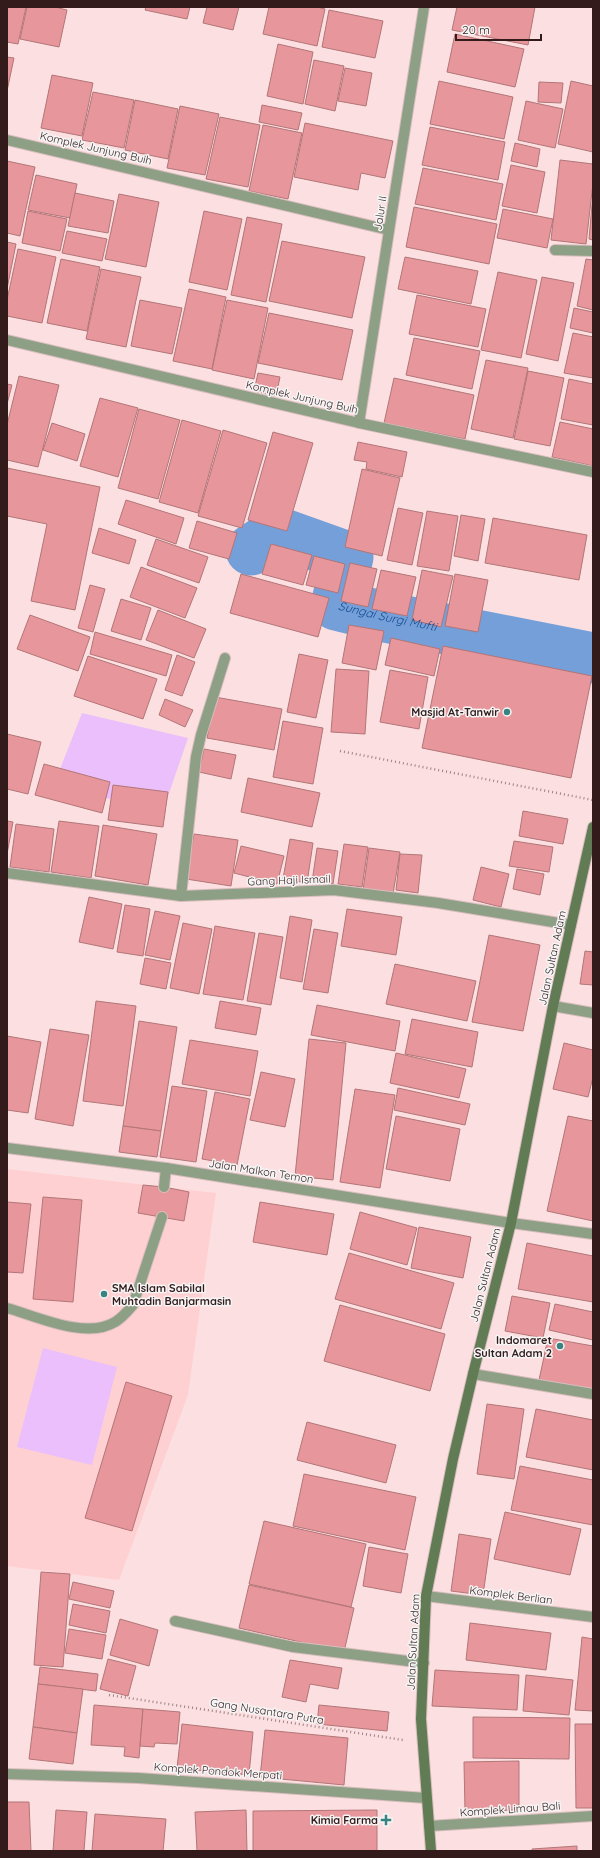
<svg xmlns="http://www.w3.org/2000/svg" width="600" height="1858" font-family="Quicksand,sans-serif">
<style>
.built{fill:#ffd0d2}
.green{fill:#eabffb}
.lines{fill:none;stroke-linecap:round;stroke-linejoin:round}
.river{stroke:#759fd8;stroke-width:51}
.building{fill:#e7979b;stroke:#b27578}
.service-casing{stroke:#d8bdbe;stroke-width:12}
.minor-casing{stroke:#d8bdbe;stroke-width:12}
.tertiary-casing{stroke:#d8bdbe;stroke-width:12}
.secondary-casing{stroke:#d8bdbe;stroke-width:12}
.path{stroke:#9d8384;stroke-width:2.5;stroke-dasharray:1 3;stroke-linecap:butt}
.service{stroke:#8d9f85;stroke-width:10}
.minor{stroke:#8d9f85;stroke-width:10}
.tertiary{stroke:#8d9f85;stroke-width:10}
.secondary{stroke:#617c55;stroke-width:10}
.poi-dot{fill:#398282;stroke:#f5f5f5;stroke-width:1.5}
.labels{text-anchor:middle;stroke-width:3;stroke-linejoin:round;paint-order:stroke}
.street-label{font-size:11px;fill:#331b1c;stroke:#f5f5f5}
.poi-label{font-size:11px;font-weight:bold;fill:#331b1c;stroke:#f5f5f5;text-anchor:end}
.water-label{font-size:12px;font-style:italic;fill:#154d92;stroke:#f5f5f5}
</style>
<rect width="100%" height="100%" fill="#fce0e1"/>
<path class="built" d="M7 1169 216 1193 188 1395 119 1580 7 1566Z"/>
<g class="green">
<path d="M82 713 188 738 165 805 51 792Z"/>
<path d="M43 1348 117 1367 92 1465 17 1447Z"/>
</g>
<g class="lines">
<path class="river" id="s1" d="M251 550 278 532 348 557 336 605 385 617 593 658"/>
</g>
<g class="building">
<path d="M7 7H26L18 44 7 42Z"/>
<path d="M27 7H55L67 10 59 47 20 39Z"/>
<path d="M146 7H190L187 19 145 10Z"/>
<path d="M207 7H239L233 30 203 23Z"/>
<path d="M269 7H317L325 9 317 46 263 34Z"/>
<path d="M457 7H535L528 45 452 30Z"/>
<path d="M329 10 383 21 375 58 322 47Z"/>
<path d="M455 34 524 49 515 87 447 72Z"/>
<path d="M278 44 313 52 303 104 267 96Z"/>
<path d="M7 57 14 58 7 91Z"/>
<path d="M314 60 344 66 335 111 305 104Z"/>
<path d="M345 68 372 73 366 106 338 101Z"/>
<path d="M52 75 93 83 82 136 41 128Z"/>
<path d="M439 81 513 97 504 139 430 124Z"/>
<path d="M571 81 593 86V152L558 144Z"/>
<path d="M539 82 563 83 561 103 538 102Z"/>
<path d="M93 92 134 100 124 148 82 140Z"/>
<path d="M135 100 178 109 168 159 125 150Z"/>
<path d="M526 101 563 109 555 148 518 140Z"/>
<path d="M262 105 302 113 298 130 259 122Z"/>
<path d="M180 106 219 114 205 175 167 168Z"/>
<path d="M220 117 260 125 248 187 206 179Z"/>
<path d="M305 123 393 141 385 178 361 173 358 190 294 177Z"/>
<path d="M263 125 302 133 288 199 249 191Z"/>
<path d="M430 127 505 142 498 180 422 165Z"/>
<path d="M515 143 540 149 537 167 511 161Z"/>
<path d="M560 160 593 164V183L586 244 551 240Z"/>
<path d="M7 161 35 167 20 236 7 233Z"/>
<path d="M511 165 545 172 537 213 502 206Z"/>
<path d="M423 168 503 184 496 220 415 204Z"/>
<path d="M36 175 77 184 70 218 28 210Z"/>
<path d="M75 193 114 201 108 233 68 226Z"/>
<path d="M119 194 159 202 146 267 105 259Z"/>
<path d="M593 194V240L589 239Z"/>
<path d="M414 207 497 224 489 264 406 247Z"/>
<path d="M503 209 553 219 547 248 497 238Z"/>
<path d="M28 211 67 219 60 251 22 243Z"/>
<path d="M204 211 242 219 227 290 189 282Z"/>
<path d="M247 217 282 224 266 302 231 295Z"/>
<path d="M67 231 107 239 102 261 62 253Z"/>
<path d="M282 241 365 257 352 318 269 301Z"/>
<path d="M7 242 16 244 7 289Z"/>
<path d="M18 249 56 257 42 323 7 316V300Z"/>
<path d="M405 257 478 271 471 304 398 289Z"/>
<path d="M61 259 100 267 87 331 47 323Z"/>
<path d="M586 259 593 260V310L577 306Z"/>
<path d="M101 269 141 277 126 347 86 339Z"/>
<path d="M498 272 537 280 521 358 481 350Z"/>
<path d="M542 277 574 283 558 361 526 354Z"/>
<path d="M189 289 226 297 212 369 173 361Z"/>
<path d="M417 295 486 309 478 347 409 334Z"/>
<path d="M140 300 182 308 172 354 131 346Z"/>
<path d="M227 300 268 308 254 379 212 370Z"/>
<path d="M574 308 593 312V333L570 328Z"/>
<path d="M269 313 353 330 342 380 258 363Z"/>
<path d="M573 333 593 337V378L564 373Z"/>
<path d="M414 338 480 351 472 389 406 375Z"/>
<path d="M486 360 528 368 513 438 471 429Z"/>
<path d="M528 371 564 378 550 446 514 439Z"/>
<path d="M258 373 280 377 276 396 254 391Z"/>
<path d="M19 376 59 385 38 467 7 460V425Z"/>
<path d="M394 378 474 395 465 439 384 423Z"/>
<path d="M569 379 593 384V425L561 419Z"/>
<path d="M7 384 12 385 7 404Z"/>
<path d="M100 398 138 408 118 477 80 466Z"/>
<path d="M139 409 180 420 158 499 118 488Z"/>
<path d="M182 420 221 431 198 513 159 502Z"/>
<path d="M560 422 593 429V466L552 457Z"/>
<path d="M52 423 85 434 77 461 43 450Z"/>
<path d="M223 430 267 443 242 528 198 516Z"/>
<path d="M273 432 313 443 287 531 248 520Z"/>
<path d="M358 442 407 452 402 477 366 469 367 462 354 460Z"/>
<path d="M7 468 100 487 75 610 31 601 47 524 7 516Z"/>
<path d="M362 469 400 478 382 556 345 547Z"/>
<path d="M126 500 184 518 176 544 118 524Z"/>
<path d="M398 508 423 513 412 565 387 560Z"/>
<path d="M427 511 458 516 449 571 417 566Z"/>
<path d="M461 515 485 519 478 561 454 556Z"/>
<path d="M493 518 587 535 579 580 485 563Z"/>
<path d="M197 521 237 533 229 559 189 548Z"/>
<path d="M99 528 136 540 129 564 92 553Z"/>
<path d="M156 539 208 557 199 583 147 565Z"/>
<path d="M271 544 312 555 303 585 262 574Z"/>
<path d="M314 556 345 564 338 593 306 585Z"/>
<path d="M350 563 377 569 368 607 341 601Z"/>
<path d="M141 567 197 588 185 618 130 597Z"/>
<path d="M381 570 416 577 407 616 372 609Z"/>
<path d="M422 570 453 576 441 627 412 620Z"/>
<path d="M241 574 329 598 318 637 230 613Z"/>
<path d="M455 574 488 580 478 632 445 626Z"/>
<path d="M90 585 105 589 93 632 78 628Z"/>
<path d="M121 599 151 608 141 640 111 631Z"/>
<path d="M158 610 206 629 194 658 146 640Z"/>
<path d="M30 615 90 637 78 671 17 649Z"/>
<path d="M349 625 384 631 376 670 342 663Z"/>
<path d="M95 632 172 655 166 676 90 654Z"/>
<path d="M391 638 440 649 434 676 385 665Z"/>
<path d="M443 646 592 676 571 778 422 748Z"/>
<path d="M299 654 328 660 316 718 287 712Z"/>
<path d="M177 655 195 662 182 696 165 690Z"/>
<path d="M88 656 157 679 143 719 74 696Z"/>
<path d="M336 669 369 671 365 734 331 732Z"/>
<path d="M390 670 428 677 419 729 380 722Z"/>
<path d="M215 697 282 709 274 750 207 738Z"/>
<path d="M165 699 193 710 185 727 159 715Z"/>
<path d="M283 721 323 728 313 784 273 777Z"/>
<path d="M7 734 41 742 28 794 7 789Z"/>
<path d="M204 749 236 755 231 779 199 772Z"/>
<path d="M44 764 110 782 102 813 35 795Z"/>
<path d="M248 778 320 793 312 827 241 812Z"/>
<path d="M113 785 168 792 163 827 108 820Z"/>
<path d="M523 811 568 819 563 844 519 836Z"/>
<path d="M7 821 13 822 7 854Z"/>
<path d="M59 821 99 826 91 878 51 872Z"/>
<path d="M16 824 54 829 49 872 10 867Z"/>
<path d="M103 825 157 834 148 885 95 876Z"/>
<path d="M194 834 238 840 231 886 186 879Z"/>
<path d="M290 839 313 843 307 883 283 879Z"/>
<path d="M514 841 553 847 549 872 509 866Z"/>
<path d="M344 844 368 847 362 887 338 884Z"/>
<path d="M241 846 284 856 277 884 234 873Z"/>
<path d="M317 848 338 851 333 884 312 882Z"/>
<path d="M369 848 400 852 393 894 363 890Z"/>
<path d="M400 854 422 855 418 893 396 890Z"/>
<path d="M481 867 509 874 501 907 473 900Z"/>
<path d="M517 869 544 874 540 895 513 889Z"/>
<path d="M89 897 122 904 113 949 79 942Z"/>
<path d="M125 905 150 909 143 956 117 952Z"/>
<path d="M347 909 402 917 396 955 341 946Z"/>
<path d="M155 911 180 916 170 960 145 955Z"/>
<path d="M290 916 312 920 302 982 280 978Z"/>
<path d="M183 923 212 929 199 994 170 988Z"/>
<path d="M215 926 255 933 243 1000 203 994Z"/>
<path d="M314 929 338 933 328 993 303 989Z"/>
<path d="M259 933 283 937 271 1005 247 1001Z"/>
<path d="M489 935 540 945 523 1031 472 1022Z"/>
<path d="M585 951 593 952V985L580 984Z"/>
<path d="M145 958 171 963 166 989 140 984Z"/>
<path d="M395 964 476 981 467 1021 386 1004Z"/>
<path d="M96 1001 136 1006 123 1106 83 1101Z"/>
<path d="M220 1001 261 1008 256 1035 215 1028Z"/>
<path d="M317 1005 400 1021 395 1051 311 1035Z"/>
<path d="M412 1019 478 1032 472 1067 405 1054Z"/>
<path d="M139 1021 177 1027 161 1131 123 1126Z"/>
<path d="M50 1029 89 1035 73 1126 35 1119Z"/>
<path d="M7 1036 41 1042 28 1113 7 1110Z"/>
<path d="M309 1039 346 1043 333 1180 295 1176Z"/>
<path d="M190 1040 258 1051 250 1096 182 1084Z"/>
<path d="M564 1043 593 1050V1077L588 1097 553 1089Z"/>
<path d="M396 1053 466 1069 459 1098 390 1083Z"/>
<path d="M261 1072 295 1079 285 1127 250 1120Z"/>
<path d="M172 1086 207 1091 196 1162 160 1157Z"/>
<path d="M398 1088 470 1104 465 1125 394 1110Z"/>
<path d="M355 1089 395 1095 380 1188 340 1182Z"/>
<path d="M215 1092 250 1099 237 1165 202 1159Z"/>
<path d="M396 1116 460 1129 450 1181 386 1169Z"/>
<path d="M568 1116 593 1121V1221L547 1211Z"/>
<path d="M123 1126 161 1131 157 1157 119 1152Z"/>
<path d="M143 1185 164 1187 189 1192 184 1221 138 1213Z"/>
<path d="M43 1197 82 1200 73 1302 33 1299Z"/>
<path d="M7 1202 31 1204 23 1273 7 1272Z"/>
<path d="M260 1202 334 1214 327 1255 253 1242Z"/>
<path d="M360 1212 417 1228 407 1265 350 1249Z"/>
<path d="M419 1227 471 1237 463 1278 411 1268Z"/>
<path d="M527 1243 593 1256V1302L518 1289Z"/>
<path d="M349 1253 454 1283 441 1329 335 1299Z"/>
<path d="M512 1296 550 1303 543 1338 505 1331Z"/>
<path d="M555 1304 593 1312V1340L549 1330Z"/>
<path d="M340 1305 445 1334 430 1391 324 1361Z"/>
<path d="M548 1338 593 1346V1389L539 1380Z"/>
<path d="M126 1382 172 1396 132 1531 85 1518Z"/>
<path d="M487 1404 524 1409 514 1479 477 1474Z"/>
<path d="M536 1409 593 1420V1470L526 1457Z"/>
<path d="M307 1422 396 1445 386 1483 297 1460Z"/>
<path d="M520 1466 593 1480V1525L511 1510Z"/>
<path d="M304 1474 416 1497 405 1550 293 1526Z"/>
<path d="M505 1512 581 1529 570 1575 494 1559Z"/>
<path d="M264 1521 366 1544 351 1607 249 1584Z"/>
<path d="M459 1534 491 1539 483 1595 451 1591Z"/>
<path d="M369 1547 408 1554 401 1593 363 1586Z"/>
<path d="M41 1572 70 1574 63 1667 34 1665Z"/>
<path d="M73 1582 114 1591 110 1608 69 1599Z"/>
<path d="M249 1585 354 1608 344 1652 239 1628Z"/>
<path d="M73 1604 110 1611 106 1633 69 1625Z"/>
<path d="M120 1619 158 1630 149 1666 110 1655Z"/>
<path d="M470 1623 551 1633 546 1670 466 1660Z"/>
<path d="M69 1629 106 1635 102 1659 65 1653Z"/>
<path d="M582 1637 593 1639V1711L575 1710Z"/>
<path d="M108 1659 136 1666 128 1696 100 1689Z"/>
<path d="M290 1660 342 1668 338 1689 310 1684 306 1702 282 1697Z"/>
<path d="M40 1667 98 1674 96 1691 38 1684Z"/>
<path d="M435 1670 519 1675 517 1710 432 1706Z"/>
<path d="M526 1675 573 1680 569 1715 523 1711Z"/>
<path d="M38 1684 83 1689 77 1733 33 1727Z"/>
<path d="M94 1705 143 1709 139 1758 124 1756 125 1747 91 1745Z"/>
<path d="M319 1705 389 1712 387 1731 317 1724Z"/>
<path d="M143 1709 180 1712 177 1744 155 1743 154 1747 140 1746Z"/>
<path d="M473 1717 570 1718 569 1759 473 1758Z"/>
<path d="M182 1724 253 1732 249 1775 177 1768Z"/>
<path d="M575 1724H593V1808H576Z"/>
<path d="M33 1727 77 1733 73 1764 29 1759Z"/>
<path d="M265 1730 348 1738 344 1785 260 1777Z"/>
<path d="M519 1761V1810L465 1811 464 1762Z"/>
<path d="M7 1802H29L31 1851H7Z"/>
<path d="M56 1810 87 1812 84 1851H53Z"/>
<path d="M246 1810 247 1851H197L195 1812Z"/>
<path d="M377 1810V1851H253V1811Z"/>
<path d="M95 1814 166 1819 163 1851H92Z"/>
<path d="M577 1846V1851H532V1849Z"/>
</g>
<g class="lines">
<defs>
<g id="service">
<path d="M164 1187 166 1168"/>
<path d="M7 1308C36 1316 86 1340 115 1322 122 1318 127 1312 133 1305L162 1217"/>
</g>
<g id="minor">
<path d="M7 140 389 230"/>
<path d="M555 250 593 251"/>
<path d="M7 340 359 423 593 472"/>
<path d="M359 423 424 7"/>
<path d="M7 873 181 896 334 890 438 903 571 925"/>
<path d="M181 896 196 757 201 735 225 658"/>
<path d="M553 1006 593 1013"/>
<path d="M511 1223 593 1234"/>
<path d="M473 1374 593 1394"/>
<path d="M426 1596 593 1617"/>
<path d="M175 1621 293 1647 424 1663"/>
<path d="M7 1774 138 1778 426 1798"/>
<path d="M429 1826 593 1816"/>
</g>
<path id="tertiary" d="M7 1148 166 1168 511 1223"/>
<path id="secondary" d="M431 1851 421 1719 426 1596 453 1459 473 1374 511 1223 553 1006 593 827"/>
</defs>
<use href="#service" class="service-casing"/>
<use href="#minor" class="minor-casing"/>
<use href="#tertiary" class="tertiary-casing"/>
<use href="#secondary" class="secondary-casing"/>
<g class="path">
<path d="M340 751 593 800"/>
<path d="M109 1695 403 1740"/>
</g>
<use href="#service" class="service"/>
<use href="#minor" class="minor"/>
<use href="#tertiary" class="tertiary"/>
<use href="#secondary" class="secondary"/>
</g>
<g class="poi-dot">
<circle cx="507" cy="712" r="4"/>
<circle cx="104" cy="1294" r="4"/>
<circle cx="560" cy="1346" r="4"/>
<path d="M384 1814h4v4h4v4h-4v4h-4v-4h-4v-4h4z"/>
</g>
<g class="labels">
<g class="street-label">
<text transform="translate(96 148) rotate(13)" y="4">Komplek Junjung Buih</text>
<text transform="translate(380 213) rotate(-81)" y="4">Jalur II</text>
<text transform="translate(302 397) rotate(13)" y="4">Komplek Junjung Buih</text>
<text transform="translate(289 880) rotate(-2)" y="4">Gang Haji Ismail</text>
<text transform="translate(552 958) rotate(-78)" y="4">Jalan Sultan Adam</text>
<text transform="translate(261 1171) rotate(9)" y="4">Jalan Malkon Temon</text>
<text transform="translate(485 1275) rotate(-76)" y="4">Jalan Sultan Adam</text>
<text transform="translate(511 1595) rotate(7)" y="4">Komplek Berlian</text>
<text transform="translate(413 1642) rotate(-87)" y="4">Jalan Sultan Adam</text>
<text transform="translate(267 1711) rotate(9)" y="4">Gang Nusantara Putra</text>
<text transform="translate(218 1771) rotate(4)" y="4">Komplek Pondok Merpati</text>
<text transform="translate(510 1809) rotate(-4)" y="4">Komplek Limau Bali</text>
</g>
<g class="poi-label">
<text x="499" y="716">Masjid At-Tanwir</text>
<text x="112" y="1292" text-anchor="start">SMA Islam Sabilal<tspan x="112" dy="13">Muhtadin Banjarmasin</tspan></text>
<text x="552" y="1344">Indomaret<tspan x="552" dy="13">Sultan Adam 2</tspan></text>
<text x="378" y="1824">Kimia Farma</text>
</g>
<g class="water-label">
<text dy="4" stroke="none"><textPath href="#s1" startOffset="209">Sungai Surgi Mufti</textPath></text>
</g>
</g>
<rect width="600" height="1858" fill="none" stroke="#331b1c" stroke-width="16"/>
<path d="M456 34v6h85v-6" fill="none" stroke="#331b1c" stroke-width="2"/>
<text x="462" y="34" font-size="12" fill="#331b1c" stroke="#f5f5f5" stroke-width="3" paint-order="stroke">20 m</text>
</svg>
